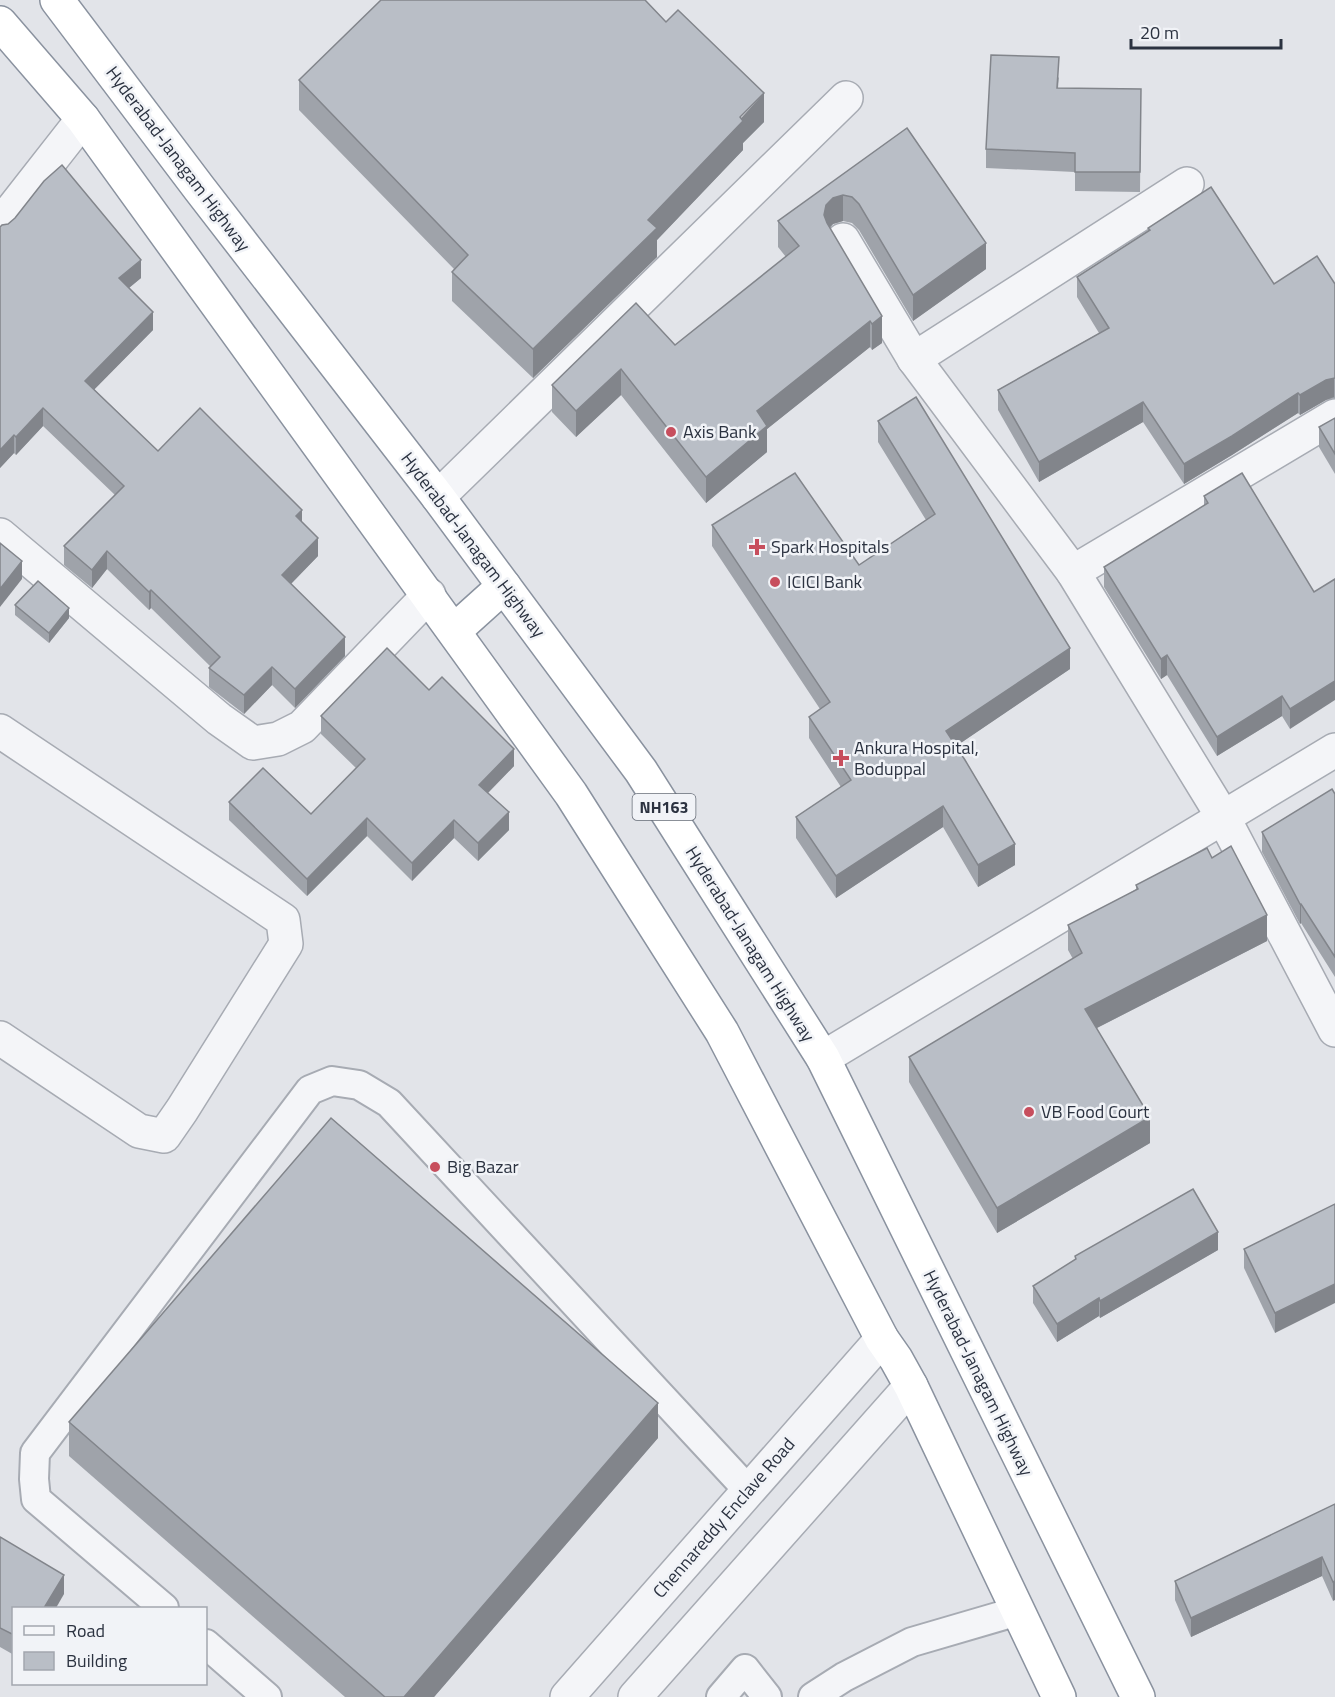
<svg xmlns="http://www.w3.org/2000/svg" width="1335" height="1697" font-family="'Titillium Web',sans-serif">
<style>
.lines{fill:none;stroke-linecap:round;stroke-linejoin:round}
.lane-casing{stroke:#a7abb3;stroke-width:32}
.street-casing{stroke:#a7abb3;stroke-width:36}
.highway-casing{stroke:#8a929f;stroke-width:36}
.lane{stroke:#f4f5f8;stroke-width:28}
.street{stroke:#f4f5f8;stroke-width:33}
.highway{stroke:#fff;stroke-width:33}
.wall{fill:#9fa3aa}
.shaded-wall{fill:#82858b}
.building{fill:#b9bec6;stroke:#82858b;stroke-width:1.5}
.poi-dot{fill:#c74e5d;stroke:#f1f3f7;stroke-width:2}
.labels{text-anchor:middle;stroke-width:5;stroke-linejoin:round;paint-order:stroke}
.shield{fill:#f1f3f7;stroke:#666c77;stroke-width:1.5}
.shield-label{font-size:16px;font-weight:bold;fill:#2b3240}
.street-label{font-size:18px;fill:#2b3240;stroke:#f1f3f7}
.poi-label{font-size:18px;fill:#2b3240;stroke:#f1f3f7;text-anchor:start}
</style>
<rect width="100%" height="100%" fill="#e2e4e9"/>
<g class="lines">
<defs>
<g id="lane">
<path d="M164 1608 36 1499 34 1479 35 1453 310 1090 332 1081 359 1085 389 1103 748 1490"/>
<path d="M206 1644 267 1697"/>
<path d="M721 1697 745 1669 767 1697"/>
<path d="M813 1697 844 1677 912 1642 1018 1611"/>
</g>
<g id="street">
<path d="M0 225 83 119"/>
<path d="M843 240 914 359 1073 572 1223 817 1335 1030"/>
<path d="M914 359 1187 184"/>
<path d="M438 497 846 98"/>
<path d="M0 535 219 719 253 743 278 739 302 727 429 595"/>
<path d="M1073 572 1335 416"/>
<path d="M0 731 283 920 286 944 182 1110 164 1136 139 1131 0 1038"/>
<path d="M823 1058 1335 750"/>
<path d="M567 1697 882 1339"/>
<path d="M635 1697 911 1386"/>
</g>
<g id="highway">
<path d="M57 0 199 188 438 497 641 771 823 1058 1138 1697"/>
<path d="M0 23 83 119 571 794 722 1032 882 1339 896 1359 911 1386 1059 1697"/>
<path d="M454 631 504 586"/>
</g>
</defs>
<use href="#lane" class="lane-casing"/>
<use href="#street" class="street-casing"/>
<use href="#highway" class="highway-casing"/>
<use href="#lane" class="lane"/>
<use href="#street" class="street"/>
<use href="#highway" class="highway"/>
</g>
<g class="wall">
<path d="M1059 77 1058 88 1141 89 1140 192 1075 191V172L986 168V149Z"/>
<path d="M299 80 764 122 743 143V150L657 240V257L533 378 452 301V272L454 269 299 110Z"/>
<path d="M907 128 986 269 913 321 859 230 852 223 843 221 833 224 830 228 882 343 872 350 870 347 767 429V452L706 503 621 395 576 437 552 412V385L675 345 786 257 778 247V221Z"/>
<path d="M0 227 141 278 129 288 153 330 94 389 158 451 302 522 318 556 291 584 345 656 295 708 272 685 244 714 209 687V668L211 667 151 608 149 610 107 569 92 588 64 565V546L115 495 43 426 16 455 14 453 0 468Z"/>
<path d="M1148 228 1274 284H1335V398L1326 400 1300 415 1298 413 1232 455 1184 484 1143 422 1039 482 998 410V390L1099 333 1077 297V277L1148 231Z"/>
<path d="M1335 418V474L1319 447V427Z"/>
<path d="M878 421 1070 669 956 746 1015 865 978 887 943 827 836 898 796 838V817L841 787 809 738V717L820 709 712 546V525L859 565 926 520 878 442Z"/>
<path d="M1204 496 1314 592 1290 729 1282 716 1217 756 1167 675 1161 679 1104 587V567L1204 506Z"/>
<path d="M15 605 69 618 49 643 15 615Z"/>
<path d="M429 690 514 766 488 793 509 830 478 861 454 838 412 881 367 836 307 896 229 820V802L311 814 356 768 321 734V716Z"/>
<path d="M1335 794V977L1301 923 1300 924 1262 852V832Z"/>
<path d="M1212 858 1267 941 1097 1028 1150 1143 997 1233 909 1082V1057L1073 959 1068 950V925L1136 890V885Z"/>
<path d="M1335 1204 1275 1333 1244 1268V1249Z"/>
<path d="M1218 1250 1100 1318 1099 1316 1057 1342 1033 1303V1286L1075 1260V1256Z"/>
<path d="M69 1422 658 1438 434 1697H345L69 1456Z"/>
<path d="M1335 1504 1333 1601 1322 1576 1191 1637 1175 1600V1581Z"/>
<path d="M0 1537 64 1594 14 1608V1655L0 1647Z"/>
</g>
<g class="shaded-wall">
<path d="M764 93V122L743 143V150L657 240V257L533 378V349L648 220Z"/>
<path d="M843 195V221L833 224 826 231 824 215 826 205 833 198Z"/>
<path d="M986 243V269L913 321V295Z"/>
<path d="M141 260V278L119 296V278Z"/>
<path d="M153 312V330L85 399V381Z"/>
<path d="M882 316V343L872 350V324Z"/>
<path d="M870 321V347L767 429V452L706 503V477L757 411Z"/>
<path d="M621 369V395L576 437V411Z"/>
<path d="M1334 377V397L1326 400 1300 415V395L1326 380Z"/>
<path d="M1298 393V413L1232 455 1184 484V464Z"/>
<path d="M1143 402V422L1039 482V462Z"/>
<path d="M43 408V426L16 455V437Z"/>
<path d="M14 435V453L0 468V450Z"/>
<path d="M302 510V528L296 516Z"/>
<path d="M318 538V556L282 593V575Z"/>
<path d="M107 551V569L92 588V570Z"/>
<path d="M22 561V579L0 607V589Z"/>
<path d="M151 590V608L149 610V592Z"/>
<path d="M69 608V618L49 643V633Z"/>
<path d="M345 637V656L295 708V689Z"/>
<path d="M1070 648V669L946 753V731Z"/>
<path d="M1167 655V675L1161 679V659Z"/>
<path d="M272 667V685L244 714V695Z"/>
<path d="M1335 681V700L1290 729V709Z"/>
<path d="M1282 696V716L1217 756V737Z"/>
<path d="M514 749V766L479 802V785Z"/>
<path d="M943 806V827L836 898V876Z"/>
<path d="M509 812V830L478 861V843Z"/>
<path d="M367 818V836L307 896V879Z"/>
<path d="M454 820V838L412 881V863Z"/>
<path d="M1015 844V865L978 887V865Z"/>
<path d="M1300 904H1301V923L1300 924Z"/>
<path d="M1267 915V941L1085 1034V1009Z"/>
<path d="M1150 1117V1143L997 1233V1208Z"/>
<path d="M1218 1232V1250L1100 1318V1301Z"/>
<path d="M1335 1284V1303L1275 1333V1313Z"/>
<path d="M1099 1298V1316L1057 1342V1324Z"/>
<path d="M658 1403V1438L434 1697H404Z"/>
<path d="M1322 1557V1576L1191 1637V1618Z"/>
<path d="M64 1575V1594L56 1608H44Z"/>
<path d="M1335 1581V1600L1333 1601V1582Z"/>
</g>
<g class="building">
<path d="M381 0H645L666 22 678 10 764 93 740 117 743 121 648 220 657 228 533 349 452 272 468 255 299 80Z"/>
<path d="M991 55 1059 57 1057 88 1141 89 1140 172H1075V153L986 149Z"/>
<path d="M907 128 986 243 913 295 859 204 852 197 843 195 833 198 826 205 824 215 827 223 882 316 872 324 870 321 757 411 767 426 706 477 621 369 576 411 552 385 636 303 675 345 799 246 778 221Z"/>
<path d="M62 165 141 260 119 278 153 312 85 381 158 451 200 408 302 510 296 516 318 538 282 575 345 637 295 689 272 667 244 695 209 668 220 657 151 590 149 592 107 551 92 570 64 546 124 486 43 408 16 437 14 435 0 450V227L2 225 8 224 15 218 44 181Z"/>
<path d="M1211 187 1274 284 1317 256 1335 284V378L1326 380 1300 395 1298 393 1232 436 1184 464 1143 402 1039 462 998 390 1109 328 1077 277 1150 230 1148 228Z"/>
<path d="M916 397 1070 648 946 731 965 760 1015 844 978 865 943 806 836 876 796 817 851 780 809 717 830 702 712 525 795 473 859 565 935 514 878 421Z"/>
<path d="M1335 418V454L1319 427Z"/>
<path d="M1242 473 1314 592 1335 579V681L1290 709 1282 696 1217 737 1167 655 1161 659 1104 567 1208 503 1204 496Z"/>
<path d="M0 543 22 561 0 589Z"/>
<path d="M38 581 69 608 49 633 15 605Z"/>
<path d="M387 648 429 690 442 677 514 749 479 785 509 812 478 843 454 820 412 863 367 818 307 879 229 802 263 768 311 814 365 759 321 716Z"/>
<path d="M1332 789 1335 794V957L1301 904H1300L1262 832Z"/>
<path d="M1231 846 1267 915 1085 1009 1150 1117 997 1208 909 1057 1082 953 1068 925 1138 889 1136 885 1207 848 1212 858Z"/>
<path d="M331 1118 658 1403 404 1697H385L69 1422Z"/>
<path d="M1193 1189 1218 1232 1100 1301 1099 1298 1057 1324 1033 1286 1076 1259 1075 1256Z"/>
<path d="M1335 1204V1284L1275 1313 1244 1249Z"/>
<path d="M1335 1504V1581L1333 1582 1322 1557 1191 1618 1175 1581Z"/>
<path d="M0 1537 64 1575 44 1608H14V1635L0 1628Z"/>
</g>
<g class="poi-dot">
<circle cx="671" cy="432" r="6"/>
<path d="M754 538h6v6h6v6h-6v6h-6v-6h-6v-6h6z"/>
<circle cx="775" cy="582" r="6"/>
<path d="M838 749h6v6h6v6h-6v6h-6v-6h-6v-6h6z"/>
<circle cx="1029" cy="1112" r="6"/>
<circle cx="435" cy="1167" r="6"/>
</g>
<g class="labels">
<rect class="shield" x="632.5" y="794" width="63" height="26" rx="4.5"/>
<g class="shield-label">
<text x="664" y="813">NH163</text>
</g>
<g class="street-label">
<text transform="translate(178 159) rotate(53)" y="6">Hyderabad-Janagam Highway</text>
<text transform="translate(473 545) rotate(53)" y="6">Hyderabad-Janagam Highway</text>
<text transform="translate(750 944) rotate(58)" y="6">Hyderabad-Janagam Highway</text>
<text transform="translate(978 1373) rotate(64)" y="6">Hyderabad-Janagam Highway</text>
<text transform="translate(724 1518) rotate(-49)" y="6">Chennareddy Enclave Road</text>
</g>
<g class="poi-label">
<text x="683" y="438">Axis Bank</text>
<text x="771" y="553">Spark Hospitals</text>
<text x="787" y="588">ICICI Bank</text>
<text x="854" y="754">Ankura Hospital,<tspan x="854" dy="21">Boduppal</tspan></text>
<text x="1041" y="1118">VB Food Court</text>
<text x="447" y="1173">Big Bazar</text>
</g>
</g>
<rect x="12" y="1607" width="195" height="78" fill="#f1f3f7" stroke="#a2a6ae" stroke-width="1.5"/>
<rect x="24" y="1626" width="30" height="9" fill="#f4f5f8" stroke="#a2a6ae" stroke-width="1.5"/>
<text x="66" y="1637" font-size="18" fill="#2b3240">Road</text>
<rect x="24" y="1652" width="30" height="18" fill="#b9bec6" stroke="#a2a6ae" stroke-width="1.5"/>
<text x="66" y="1667" font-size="18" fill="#2b3240">Building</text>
<path d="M1131 39v9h150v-9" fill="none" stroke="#2b3240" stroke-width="3"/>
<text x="1140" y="39" font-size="18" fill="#2b3240" stroke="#f1f3f7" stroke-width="4.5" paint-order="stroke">20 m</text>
</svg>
